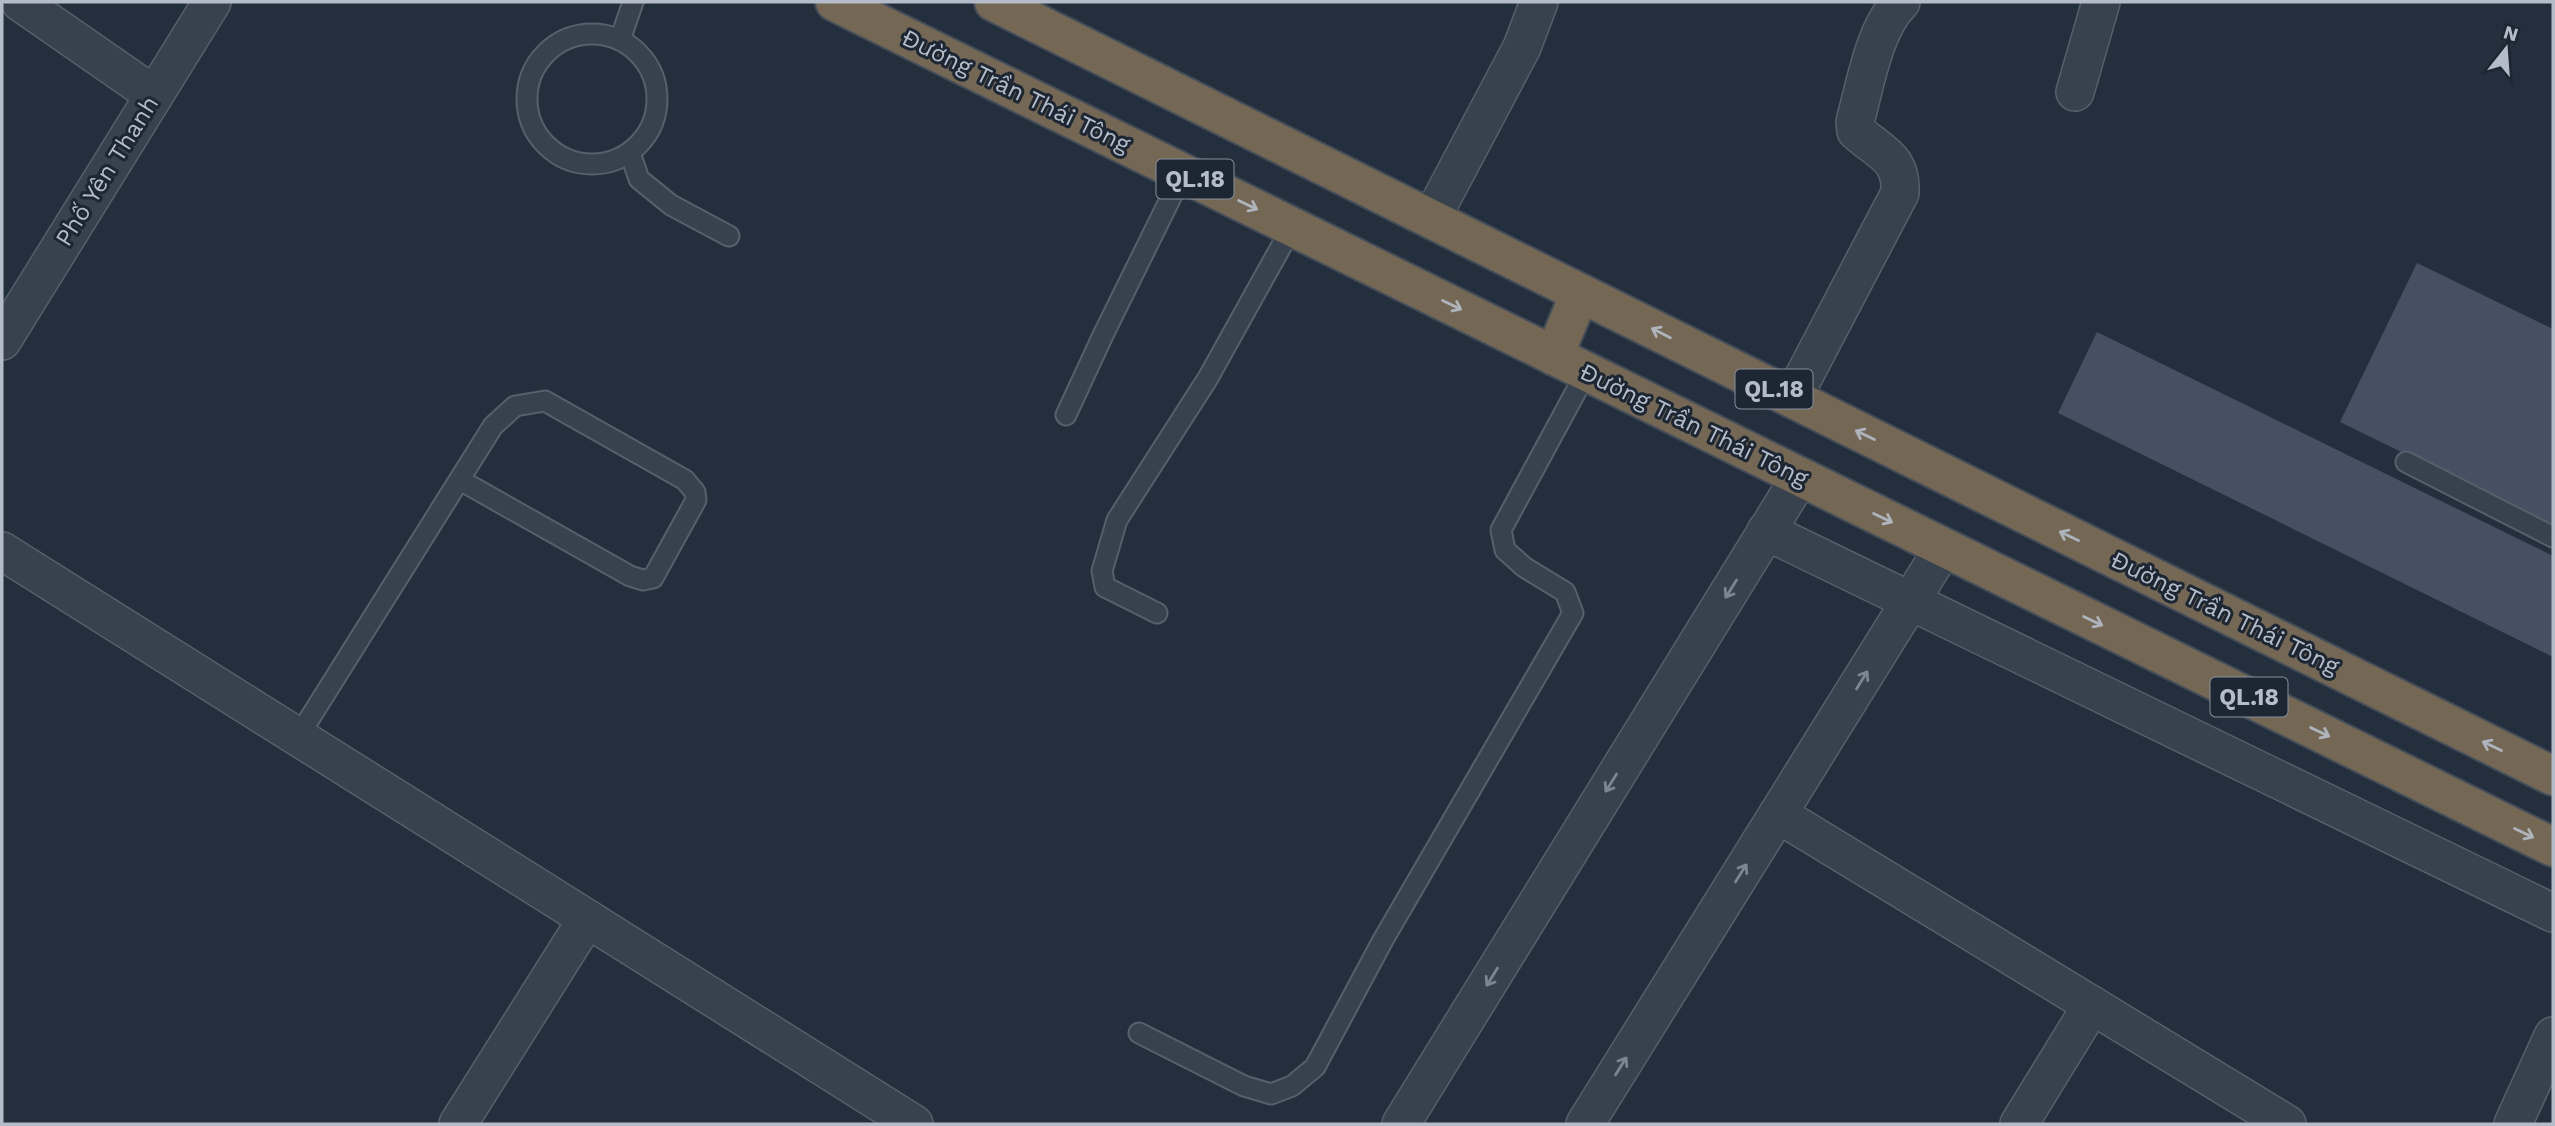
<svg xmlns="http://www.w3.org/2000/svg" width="2555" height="1126" font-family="'Work Sans',sans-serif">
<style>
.building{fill:#455162}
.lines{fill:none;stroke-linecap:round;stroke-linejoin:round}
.lane-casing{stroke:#565f6c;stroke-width:23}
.street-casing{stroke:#565f6c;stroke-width:40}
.highway-casing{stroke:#434c59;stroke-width:42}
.lane{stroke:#38414e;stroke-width:19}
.street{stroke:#38414e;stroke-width:37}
.highway{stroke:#746855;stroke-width:38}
.oneway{stroke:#aeb4bd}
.oneway2{stroke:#7c8592}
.labels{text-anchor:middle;stroke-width:6;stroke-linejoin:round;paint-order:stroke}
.shield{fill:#1d2633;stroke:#878f9c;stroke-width:2}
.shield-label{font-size:23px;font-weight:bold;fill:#b4bcc9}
.street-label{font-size:24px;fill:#b4bcc9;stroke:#1d2633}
</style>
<rect width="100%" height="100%" fill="#242f3e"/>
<g class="building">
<path d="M2417 263 2553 329V526L2340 422Z"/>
<path d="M2097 332 2553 556V657L2058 413Z"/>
</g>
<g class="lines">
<defs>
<g id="lane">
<circle cx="592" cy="99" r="65"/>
<path d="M620 40 633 2"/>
<path d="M630 153 639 179 671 205 729 236"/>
<path d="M1066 415 1104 333 1183 173"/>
<path d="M2406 462 2553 537"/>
<path d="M1157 613 1105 587 1102 571 1117 520 1208 378 1292 227"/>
<path d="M298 737 493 426 515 406 545 401 685 480 695 492 696 500 653 578 643 580 630 576 460 480"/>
<path d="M1139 1033 1244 1086 1271 1094 1292 1086 1315 1067 1383 940 1573 613 1565 592 1524 567 1505 550 1501 530 1587 371"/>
</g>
<g id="street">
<path d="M20 2 154 95"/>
<path d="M2075 92 2101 2"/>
<path d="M1431 219 1522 47 1539 2"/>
<path d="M2 341 212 2"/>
<path d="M1792 399 1900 193C1902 157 1880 153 1856 131L1855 122C1865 86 1874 28 1901 2"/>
<path d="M1766 531 2553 913"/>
<path d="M2 551 914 1124"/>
<path d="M1778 814 2287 1124"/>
<path d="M458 1124 587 919"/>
<path d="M1401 1124 1800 477"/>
<path d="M1585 1124 1944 547"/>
<path d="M2019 1124 2092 1005"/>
<path d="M2513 1124 2553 1036"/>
</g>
<g id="highway">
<path d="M835 2 2553 847"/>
<path d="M994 2 2553 776"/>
<path d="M1554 356 1580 293"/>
</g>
</defs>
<use href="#lane" class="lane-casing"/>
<use href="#street" class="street-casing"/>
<use href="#highway" class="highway-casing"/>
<use href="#lane" class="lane"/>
<use href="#street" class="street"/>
<use href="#highway" class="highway"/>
</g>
<defs><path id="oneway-shaft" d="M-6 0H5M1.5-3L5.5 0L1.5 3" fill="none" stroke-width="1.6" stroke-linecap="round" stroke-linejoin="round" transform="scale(1.75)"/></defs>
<g class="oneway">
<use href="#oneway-shaft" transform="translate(1248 205) rotate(26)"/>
<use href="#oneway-shaft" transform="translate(1452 305) rotate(26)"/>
<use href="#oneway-shaft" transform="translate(1661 333) rotate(-153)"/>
<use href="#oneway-shaft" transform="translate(1865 435) rotate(-154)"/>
<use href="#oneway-shaft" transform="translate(1883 518) rotate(26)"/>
<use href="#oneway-shaft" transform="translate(2069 536) rotate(-154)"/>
<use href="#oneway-shaft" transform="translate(2093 621) rotate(26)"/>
<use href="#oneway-shaft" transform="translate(2320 732) rotate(26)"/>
<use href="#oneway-shaft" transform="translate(2492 746) rotate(-154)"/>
<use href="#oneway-shaft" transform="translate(2524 833) rotate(26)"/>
</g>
<g class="oneway2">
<use href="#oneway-shaft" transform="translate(1731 589) rotate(122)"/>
<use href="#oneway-shaft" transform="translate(1862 680) rotate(-58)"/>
<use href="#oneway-shaft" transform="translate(1611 783) rotate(122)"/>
<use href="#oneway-shaft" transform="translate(1741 873) rotate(-58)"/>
<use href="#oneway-shaft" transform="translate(1492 977) rotate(122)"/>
<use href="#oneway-shaft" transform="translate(1621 1066) rotate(-58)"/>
</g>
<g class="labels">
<g class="shield">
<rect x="1156.5" y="159.5" width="77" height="39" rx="5"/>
<rect x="1735.5" y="369.5" width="77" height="39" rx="5"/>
<rect x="2210.5" y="677.5" width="77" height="39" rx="5"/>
</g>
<g class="shield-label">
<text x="1195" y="187">QL.18</text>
<text x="1774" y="397">QL.18</text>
<text x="2249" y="705">QL.18</text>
</g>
<g class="street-label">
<text transform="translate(1016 91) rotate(26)" y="8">Đường Trần Thái Tông</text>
<text transform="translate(107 171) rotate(-58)" y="8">Phố Yên Thanh</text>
<text transform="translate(1694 425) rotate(26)" y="8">Đường Trần Thái Tông</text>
<text transform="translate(2225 613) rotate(26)" y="8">Đường Trần Thái Tông</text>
</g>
</g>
<rect width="2555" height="1126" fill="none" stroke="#b4bcc9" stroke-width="7"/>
<g transform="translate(2506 49) rotate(17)" stroke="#1d2633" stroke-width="5" paint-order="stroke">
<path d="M0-5L12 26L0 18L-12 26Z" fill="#b4bcc9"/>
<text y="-10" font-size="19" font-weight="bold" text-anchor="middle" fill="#b4bcc9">N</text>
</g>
</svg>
